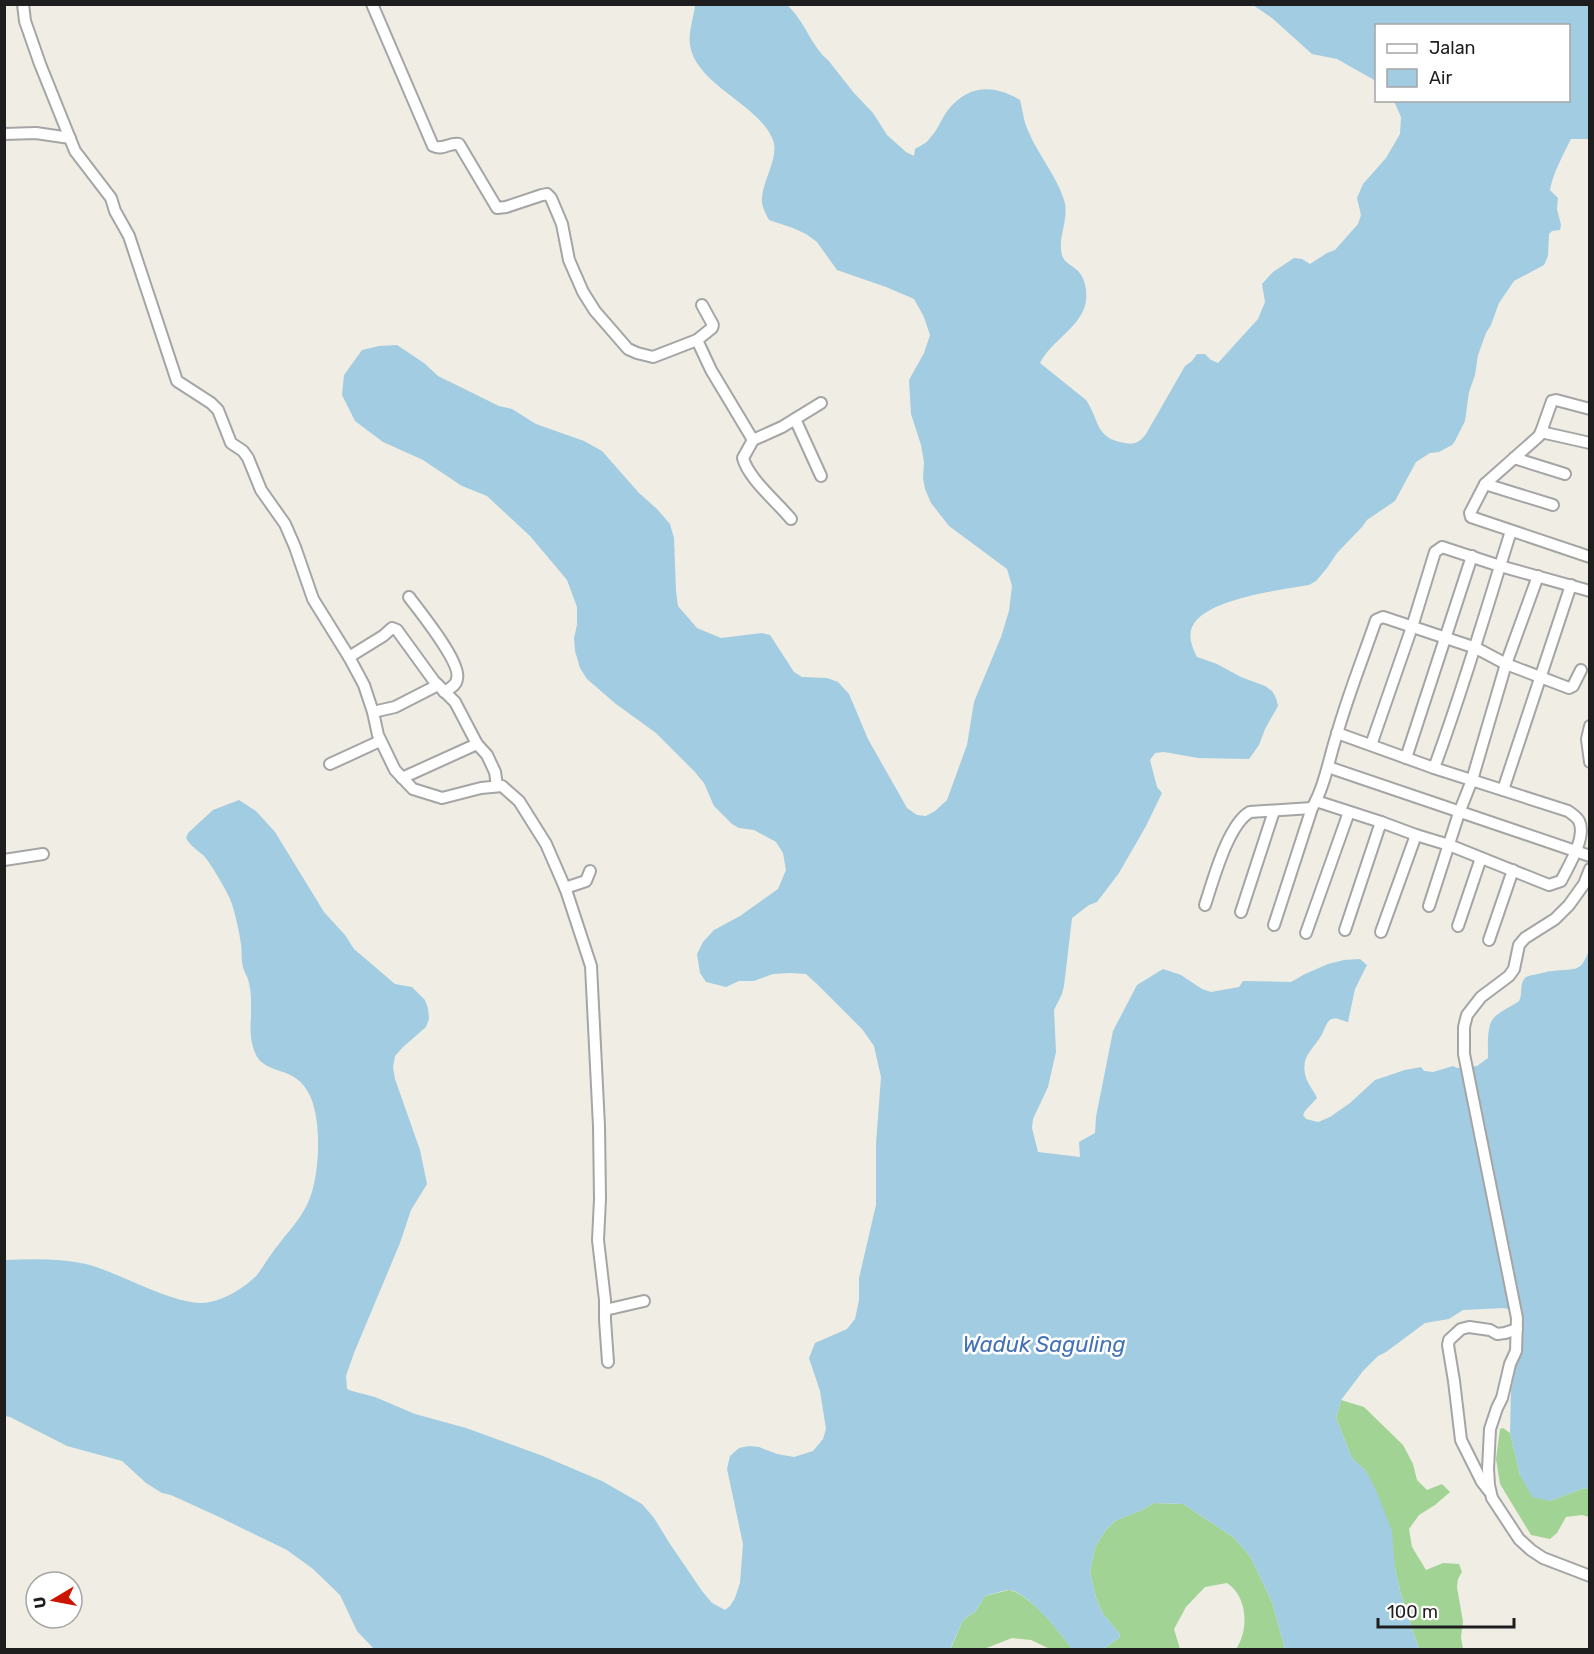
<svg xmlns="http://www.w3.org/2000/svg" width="1594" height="1654" font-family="Rubik,sans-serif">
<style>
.forest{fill:#a1d395}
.water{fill:#a1cce1}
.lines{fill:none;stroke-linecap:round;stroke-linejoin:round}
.minor-casing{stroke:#a5a5a5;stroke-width:14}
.minor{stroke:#fff;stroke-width:10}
.labels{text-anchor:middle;stroke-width:5;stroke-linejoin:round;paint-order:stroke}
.water-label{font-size:22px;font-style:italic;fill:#4371b6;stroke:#fff}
</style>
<rect width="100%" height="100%" fill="#f0ede4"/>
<g class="forest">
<path d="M1341 1400 1364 1407 1403 1445 1413 1464 1417 1480 1427 1490 1442 1484 1450 1492 1435 1505 1419 1515 1409 1529 1412 1547 1426 1570 1443 1563 1459 1564 1462 1572 1458 1579 1457 1587 1463 1622 1461 1637 1463 1649H1419L1401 1595 1395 1568 1366 1471 1352 1458 1336 1418Z"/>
<path d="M1503 1428 1510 1433 1520 1475 1550 1501 1581 1489 1589 1488V1517L1582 1515 1566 1517 1557 1533 1550 1539 1531 1535 1500 1484 1496 1459 1500 1429Z"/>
<path d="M1154 1503 1183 1504 1233 1537 1250 1556 1272 1602 1285 1649H1236C1249 1630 1248 1597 1227 1583L1205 1587 1186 1607 1174 1629 1180 1649H1105L1106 1647 1119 1638 1120 1634 1103 1614 1096 1598 1090 1572 1095 1547 1105 1531 1115 1521 1142 1510Z"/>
<path d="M1009 1590C1031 1595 1059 1631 1072 1649H1050L1031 1640 1012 1638 984 1649 950 1650 962 1622 968 1616 975 1612 985 1596Z"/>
</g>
<path class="water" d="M695 5H787C805 21 811 46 828 60L854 93 873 113 887 135 906 152 914 156 915 149C920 146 927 143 930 138 938 130 941 119 948 110 968 85 993 84 1020 100 1023 112 1024 124 1030 135 1040 157 1057 177 1064 200 1070 218 1057 238 1062 255 1064 263 1072 265 1078 271 1086 279 1088 295 1085 306 1077 330 1051 341 1040 363L1086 400C1100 420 1094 438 1125 443 1135 445 1140 442 1146 434L1185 366 1192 361 1197 354H1205L1211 360 1218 363 1258 319 1265 302 1262 284 1273 272 1294 258 1302 259 1310 264 1327 253 1335 250 1358 224 1361 215 1357 198 1363 184 1386 158 1400 134 1401 117 1394 101 1568 100V26H1376V81L1337 59 1312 54 1272 18 1253 5H1589V139H1571C1563 155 1553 173 1550 190L1558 198 1557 209 1561 225 1560 230 1552 231 1549 234 1548 256 1544 265 1514 281 1499 303 1491 325 1486 333 1478 355 1475 375 1469 392 1465 421 1455 441 1452 445 1439 452 1430 453 1416 462 1395 501 1367 520 1362 527 1337 553 1327 568 1316 581 1309 585C1281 590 1199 599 1191 630 1189 640 1193 649 1197 657L1217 664 1241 677 1265 686 1272 691 1276 698 1278 706 1265 729 1259 745 1249 759 1198 758 1164 752 1155 753 1150 760 1157 787 1162 793 1146 826 1119 873 1097 902 1089 905 1072 918 1064 986 1062 994 1054 1010 1056 1052 1048 1087 1033 1119 1032 1128 1038 1152 1080 1157 1079 1142 1095 1133 1096 1117 1113 1031 1137 985 1163 969 1181 975 1202 989 1211 992 1239 987 1243 981 1291 982 1305 974 1328 964 1344 960 1360 959 1367 965 1355 989 1348 1022C1343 1021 1335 1016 1330 1020 1326 1023 1324 1031 1321 1036 1312 1051 1300 1056 1306 1078 1308 1084 1314 1091 1317 1098L1305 1111 1303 1115 1306 1119 1318 1122 1330 1117 1350 1103 1375 1080 1405 1070 1421 1067 1424 1071 1433 1072 1453 1066 1457 1068 1477 1066 1488 1058C1488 1047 1487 1032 1491 1022 1495 1013 1511 1007 1519 1001 1523 995 1519 984 1525 978 1528 975 1534 975 1538 974 1543 973 1548 971 1553 971 1574 968 1581 974 1589 950V1488L1581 1489 1550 1501 1532 1497 1520 1475 1510 1433 1511 1390 1521 1341V1313L1504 1308 1463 1310 1449 1319 1425 1323 1386 1352 1378 1356 1363 1371 1341 1400 1336 1418 1352 1458 1366 1471 1375 1488 1392 1531 1395 1568 1401 1595 1419 1649H1285L1272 1602 1250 1556 1233 1537 1183 1504 1154 1503 1142 1510 1115 1521 1105 1531 1095 1547 1090 1572 1096 1598 1103 1614 1120 1634 1119 1638 1106 1647 1105 1649H1072C1062 1635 1026 1589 1008 1590 1001 1591 992 1594 985 1596L975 1612 968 1616 962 1622 950 1649H374L357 1631 340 1595 313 1569 287 1550 217 1516 171 1495 162 1493 146 1483 122 1461 67 1446 10 1417 5 1416V1260C31 1259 59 1258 86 1264 119 1272 179 1309 210 1302 226 1299 246 1287 257 1275 263 1267 269 1257 275 1249 286 1234 299 1221 307 1205 320 1179 322 1125 311 1098 309 1093 303 1083 298 1080 286 1069 264 1071 256 1055 247 1034 252 1022 251 1002 251 994 250 986 248 979 246 975 244 971 243 967 241 959 242 951 241 944 239 931 236 917 232 904 229 894 212 866 205 857 199 851 190 846 186 838L188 833 213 810 239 800 256 811 275 832 324 912 345 935 354 949 395 984 412 987 425 1000 428 1008 429 1019 426 1027 403 1047 395 1056 393 1067 395 1079 420 1150 427 1184 411 1210 400 1243 354 1353 346 1376 347 1389 352 1391 375 1397 415 1414 466 1428 543 1456 602 1481 642 1504 654 1518 670 1544 702 1591 712 1603 725 1610 730 1606 735 1598 740 1583 743 1544 727 1469 730 1456 739 1448 749 1446 759 1447 777 1454 794 1457 813 1451 823 1439 826 1429 820 1391 809 1358 815 1343 847 1329 855 1319 859 1300V1278L876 1205V1144L881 1077 874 1046 862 1029 817 984 806 974 790 973 773 974 754 981H739L726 987 706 982 700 973 697 954 703 942 714 930 740 916 778 889 786 870 783 853 776 842 754 830 739 828 732 824 714 806 704 783 694 771 656 733 616 704 587 679 580 668 575 651 574 638 577 625V607L567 580 530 536 487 496 462 486 423 460 383 442 355 421 342 395 344 375 362 350 379 346 397 345 424 363 438 376 499 406 512 409 536 424 584 441 602 451 639 493 657 509 670 524 674 538 676 591 678 606 697 628 721 638 762 633 770 635 794 672 802 677 827 678 838 682 849 694 868 739 907 808 917 815 926 816 935 811 947 800 967 745 974 702 1001 637 1009 611 1012 586 1007 569 949 526 931 503 925 489 923 478 924 462 921 445 911 414 909 380 924 353 930 335 924 317 914 299 886 287 837 270 817 242 806 234 793 228 769 220C766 214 763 209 762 203 760 184 780 158 773 140 759 104 696 85 690 45 688 32 694 17 695 5Z"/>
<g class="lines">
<defs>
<g id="minor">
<path d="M23 4 25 21 40 64 75 151 111 198 115 211 129 236 177 381 211 403 218 410 231 443 243 451 248 458 261 490 285 524 295 547 313 599 349 657 364 685 373 712 378 735 395 770 413 789 442 798 481 788 502 786 519 801 546 844 566 890 591 966 599 1126 600 1199 598 1240 605 1300V1320L608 1362"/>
<path d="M372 4 433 146C442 151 450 142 459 144L497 208 506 207 542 195 547 194 551 198 562 224 569 260 583 292 595 311 628 349 637 353 653 357 697 340"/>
<path d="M4 134 36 133 70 138"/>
<path d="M702 305 713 325 712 328 697 340 711 370 753 440"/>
<path d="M795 419 821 476"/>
<path d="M1541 432 1552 401 1556 400 1590 409"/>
<path d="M1514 458 1565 474"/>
<path d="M1485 484 1539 436 1541 432 1590 443"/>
<path d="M1553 505 1485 484 1470 513 1471 517 1590 557"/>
<path d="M791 519C777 502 748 478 743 458L753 440 782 427 821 403"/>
<path d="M409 597C420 612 462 663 457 679 456 686 449 689 444 692"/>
<path d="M349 657 383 636 392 628 397 630 434 681 455 702 477 744 487 755 495 772 497 786"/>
<path d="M373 712 395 707 438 685"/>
<path d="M1590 726 1587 739 1590 762"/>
<path d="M1371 745 1412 627 1435 552 1442 547 1500 566 1590 591"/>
<path d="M1406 758 1472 556"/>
<path d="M330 764 380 741"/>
<path d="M1328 767 1590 856"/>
<path d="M1434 768C1463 690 1486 610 1511 531"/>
<path d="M402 778 477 744"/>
<path d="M1503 790 1571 585"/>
<path d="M1316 801 1381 822 1416 835 1449 845 1549 885 1561 881C1568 867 1587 837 1579 821 1577 817 1572 814 1568 811L1434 768 1337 733"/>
<path d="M4 860 43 854"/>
<path d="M1590 869 1584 884 1569 905 1555 919 1525 938 1519 945 1514 969 1509 976 1481 997 1467 1015 1464 1027V1054L1517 1318 1516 1351 1510 1364 1502 1398 1497 1408 1490 1429 1488 1469 1489 1485 1492 1498 1519 1539 1531 1550 1543 1558 1590 1576"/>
<path d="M565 888 586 881 590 871"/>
<path d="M1205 905C1213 881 1228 824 1250 812L1312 808"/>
<path d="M1429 906 1459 813 1472 780 1506 664 1538 576"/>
<path d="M1241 912 1274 811"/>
<path d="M1274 925 1312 808C1325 786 1329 758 1337 734 1348 695 1363 658 1376 620L1383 617 1476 648 1506 664 1569 688 1573 686 1581 670"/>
<path d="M1458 926 1481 858"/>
<path d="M1345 930 1381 822"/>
<path d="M1381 932 1416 835"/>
<path d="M1306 933 1349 812"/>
<path d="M1489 940 1513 870"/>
<path d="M605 1310 644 1301"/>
<path d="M1489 1491 1482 1482 1461 1440 1454 1381 1448 1345 1449 1340 1461 1329 1469 1327 1490 1330 1497 1334 1505 1333 1517 1329"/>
</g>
</defs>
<use href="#minor" class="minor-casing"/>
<use href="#minor" class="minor"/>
</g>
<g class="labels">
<g class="water-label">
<text x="1044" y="1352">Waduk Saguling</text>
</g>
</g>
<rect width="1594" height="1654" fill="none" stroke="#1e1e1e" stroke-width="12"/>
<rect x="1375" y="24" width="195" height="78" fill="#ffffff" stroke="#a5a5a5" stroke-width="1.5"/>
<rect x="1387" y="44" width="30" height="9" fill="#ffffff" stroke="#a5a5a5" stroke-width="1.5"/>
<text x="1429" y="54" font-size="18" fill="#1e1e1e">Jalan</text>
<rect x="1387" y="69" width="30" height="18" fill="#a1cce1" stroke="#a5a5a5" stroke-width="1.5"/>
<text x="1429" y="84" font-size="18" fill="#1e1e1e">Air</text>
<g transform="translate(54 1600) rotate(260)"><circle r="28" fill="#ffffff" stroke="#a5a5a5" stroke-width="1.5"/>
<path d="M0-4.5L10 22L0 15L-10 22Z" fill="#cd1400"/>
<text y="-9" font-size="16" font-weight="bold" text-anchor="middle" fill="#1e1e1e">U</text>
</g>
<path d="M1378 1618v9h136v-9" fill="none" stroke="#1e1e1e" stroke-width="3"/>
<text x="1387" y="1618" font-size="18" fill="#1e1e1e" stroke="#ffffff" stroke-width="4.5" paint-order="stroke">100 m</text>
</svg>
